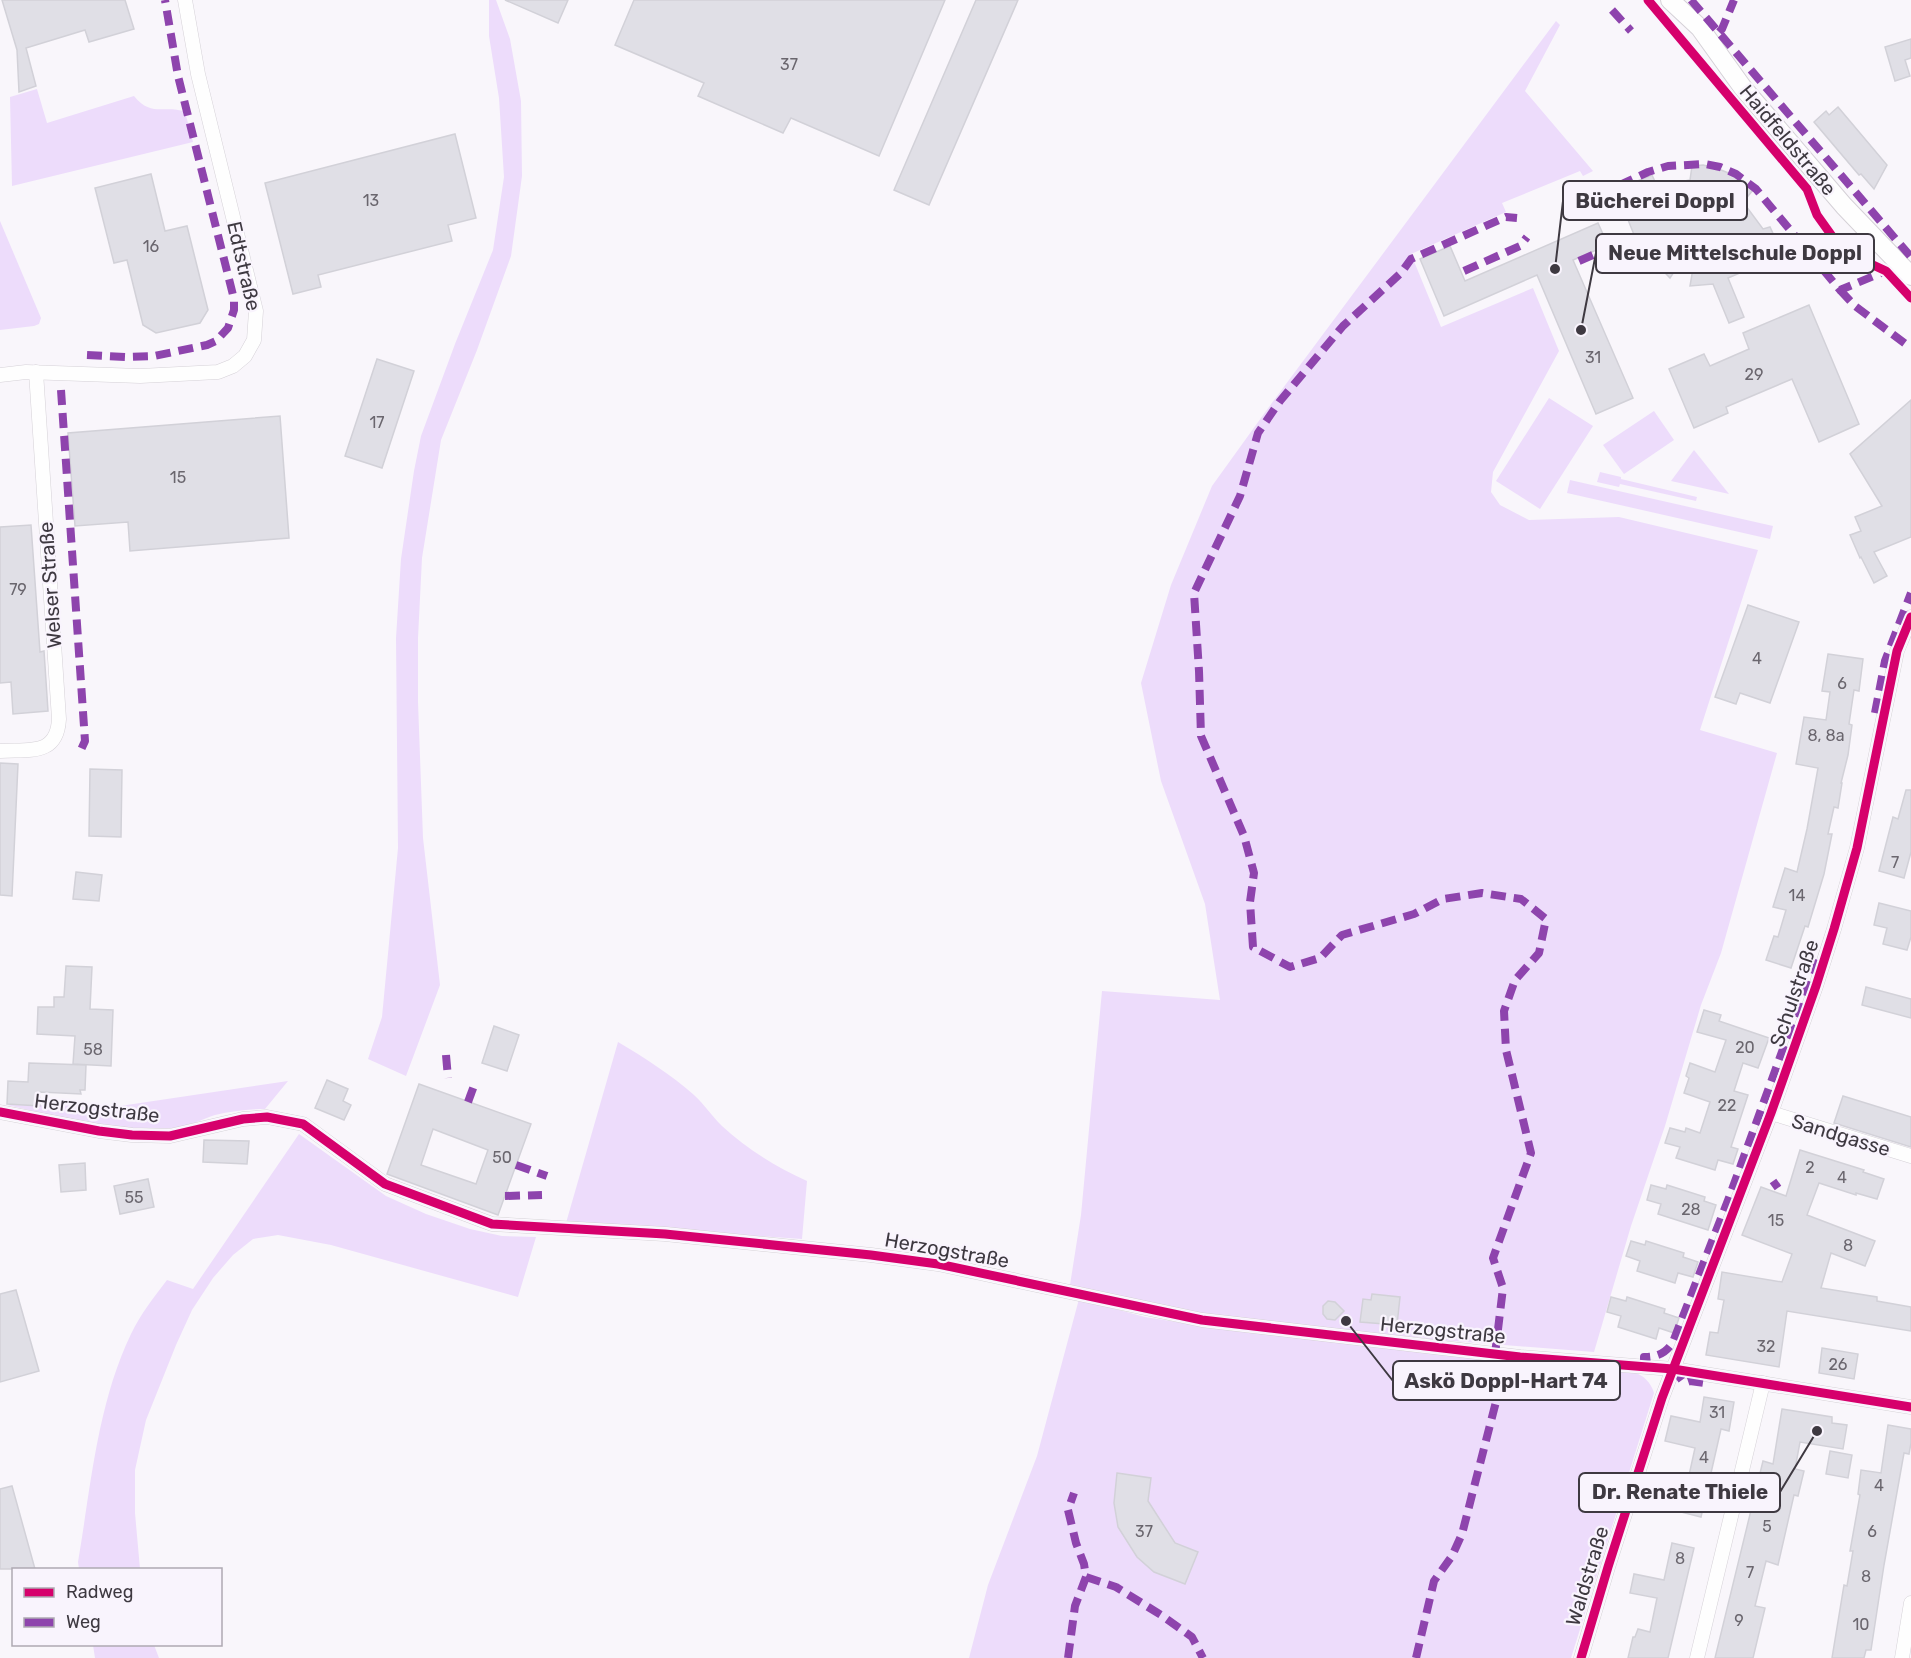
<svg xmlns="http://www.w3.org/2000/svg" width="1911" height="1658" font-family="Rubik,sans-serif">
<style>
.green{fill:#eddcfb}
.building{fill:#e0dfe6;stroke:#d2d1d8;stroke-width:1.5;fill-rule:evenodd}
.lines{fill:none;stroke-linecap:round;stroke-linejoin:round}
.minor-casing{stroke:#d5d1d7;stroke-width:15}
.tertiary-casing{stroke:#d5d1d7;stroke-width:20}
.minor{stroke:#fefefe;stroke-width:14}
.tertiary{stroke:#fefefe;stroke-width:18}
.quiet{stroke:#8e44ad;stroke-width:8;stroke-dasharray:15 8;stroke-linecap:butt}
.cycleway-casing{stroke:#f9f4fd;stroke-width:13}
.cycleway{stroke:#d6006c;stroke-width:9}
.labels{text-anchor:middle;stroke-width:4.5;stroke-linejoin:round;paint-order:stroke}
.number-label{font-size:16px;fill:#6a666e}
.street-label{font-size:20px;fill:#3e3941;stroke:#f9f4fd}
.leader{fill:none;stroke:#3e3941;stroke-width:2}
.callout-dot{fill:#3e3941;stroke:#f9f4fd;stroke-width:2}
.callout{fill:#f9f4fd;stroke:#3e3941;stroke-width:2}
.callout-label{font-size:21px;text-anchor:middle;font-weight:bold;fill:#3e3941}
</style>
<rect width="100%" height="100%" fill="#f9f6fb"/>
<g class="green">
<path d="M489 0H496L510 39 521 101 522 176 511 256 477 350 441 440 422 558 418 638V702L423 838 440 985 406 1076 368 1059 382 1017 398 848 396 638 401 559 414 471 421 436 455 344 493 250 504 177 499 98 489 36Z"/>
<path d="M1556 21 1560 25 1525 91 1593 171 1583 176 1580 171 1502 203 1506 212 1411 254 1441 327 1533 288 1559 351 1493 472 1491 492 1500 505 1529 520 1619 517 1758 550 1700 730 1777 753 1721 953 1701 1005 1665 1126 1631 1226 1594 1352 1427 1339 1425 1351 1633 1372C1644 1375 1651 1383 1654 1393L1571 1658H969L988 1585 1037 1456 1079 1299 1145 1317 1202 1326 1424 1351 1426 1338 1350 1332 1203 1314 1070 1285 1081 1215 1102 991 1220 1000 1205 904 1161 781 1141 683 1171 585 1212 486 1266 411Z"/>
<path d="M37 89 47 123 134 96C151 118 166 104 185 112L193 142 12 186 10 97Z"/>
<path d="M0 221 41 318 39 324 34 326 0 330Z"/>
<path d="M1549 398 1593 426 1540 509 1496 481Z"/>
<path d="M1654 411 1674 440 1624 474 1603 445Z"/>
<path d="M1694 450 1729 494 1671 481Z"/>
<path d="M1600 472 1621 477V479L1697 497 1696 501 1620 484 1619 487 1597 482Z"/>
<path d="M1570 480 1773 526 1770 539 1567 493Z"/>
<path d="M618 1042C645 1058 670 1074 694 1095 704 1104 712 1116 722 1126 747 1149 776 1167 807 1181L802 1239 566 1223Z"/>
<path d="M288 1081 265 1109C248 1109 232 1111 215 1115 203 1119 192 1125 180 1127 122 1135 63 1117 7 1105L120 1106Z"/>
<path d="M299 1134 386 1196 426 1214 470 1229 502 1236 536 1237 518 1297 331 1245 278 1235 253 1239 233 1255 213 1278 192 1310 176 1345 146 1420 135 1470V1513L140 1569H79L78 1562C91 1486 97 1405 131 1334 140 1315 154 1297 167 1280L193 1289Z"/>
<path d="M93 1645H154L159 1658H95Z"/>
</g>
<g class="building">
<path d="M2 0H125L134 29 89 42 85 30 26 48 36 86 19 92 17 50Z"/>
<path d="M505 0H568L558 23Z"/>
<path d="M634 0H945L879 156 791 118 783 133 698 96 704 83 615 45Z"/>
<path d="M976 0H1018L929 205 894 190Z"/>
<path d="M1911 39V58L1905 60 1910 76 1895 81 1885 47Z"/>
<path d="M1838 107 1887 165 1874 189 1861 174 1859 175 1814 122 1826 111 1829 115Z"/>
<path d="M455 134 476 218 448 225 452 241 318 275 321 287 293 294 265 183Z"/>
<path d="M1703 165 1716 168 1736 176 1753 190 1743 202 1763 229 1770 227 1777 242 1787 253 1728 278 1744 317 1729 323 1713 284 1690 286 1699 234 1670 278 1648 255 1643 257 1616 190 1652 175 1657 186 1690 180 1692 166Z"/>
<path d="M151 174 165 231 187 226 208 310 200 323 156 333 143 325 127 260 114 263 95 188Z"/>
<path d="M1598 223 1608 245 1573 260 1633 398 1596 414 1537 275 1444 316 1420 259 1450 246 1465 281Z"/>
<path d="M1809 305 1859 424 1819 442 1792 379 1726 407 1728 413 1694 428 1669 369 1704 354 1710 366 1749 349 1743 333Z"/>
<path d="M377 359 414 371 382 468 345 456Z"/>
<path d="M1911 400V537L1874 552 1887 576 1874 583 1861 557 1860 558 1850 535 1861 531 1855 517 1882 506 1850 454Z"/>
<path d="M280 416 289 538 130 551 128 522 75 526 68 433Z"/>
<path d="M31 525 40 652 44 651 48 711 13 714 11 682 0 683V527Z"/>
<path d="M1748 605 1799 622 1770 703 1740 693 1736 704 1715 697Z"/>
<path d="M1828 654 1863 659 1859 691 1854 690 1849 724 1852 725 1848 755 1841 783H1842L1838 808 1834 807 1828 834H1832L1824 874 1808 927 1805 926 1791 968 1766 960 1774 936 1778 937 1786 910 1773 907 1785 868 1797 872 1807 829 1818 768 1796 764 1804 717 1826 720 1830 692 1822 691Z"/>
<path d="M0 763 18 764 12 896 0 895Z"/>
<path d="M90 769 122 770 121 837 89 836Z"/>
<path d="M1906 790H1911V852L1904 878 1879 871 1893 817 1898 819Z"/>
<path d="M76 872 102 875 99 901 73 899Z"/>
<path d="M1879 903 1911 911V937L1907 950 1883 944 1887 928 1874 925Z"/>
<path d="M66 966 92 967 90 1009 113 1010 111 1066 73 1064 75 1036 37 1034 38 1007H54V997H64Z"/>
<path d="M1866 987 1911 999V1018L1862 1005Z"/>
<path d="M1704 1010 1721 1015 1719 1021 1769 1038 1758 1068 1743 1063 1734 1091 1748 1095 1731 1147 1738 1149 1733 1164 1718 1160 1715 1170 1676 1158 1680 1147 1665 1143 1670 1128 1685 1132 1686 1128 1700 1133 1710 1102 1684 1093 1689 1078 1686 1076 1690 1063 1715 1072 1726 1040 1697 1032Z"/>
<path d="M494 1026 519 1035 507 1071 482 1063Z"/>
<path d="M29 1063 86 1065 85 1090H80L81 1094 40 1092V1106L7 1104 8 1081 28 1082Z"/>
<path d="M327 1080 348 1089 343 1101 351 1105 344 1120 315 1108Z"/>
<path d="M419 1084 531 1124 498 1215 387 1174ZM433 1129 488 1150 476 1184 421 1165Z"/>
<path d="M1843 1096 1911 1117V1147L1834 1123Z"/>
<path d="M204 1140 249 1141 247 1164 203 1162Z"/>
<path d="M1800 1150 1864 1170 1863 1172 1884 1179 1877 1199 1856 1193V1195L1819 1183 1807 1215 1875 1241 1865 1266 1831 1253 1821 1288 1877 1297V1301L1911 1307V1331L1787 1311 1779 1367 1706 1355 1710 1332 1718 1333 1724 1300 1718 1299 1722 1272 1782 1282 1792 1254 1742 1235 1761 1187 1786 1196Z"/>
<path d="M85 1163 86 1190 61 1192 59 1165Z"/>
<path d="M148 1179 154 1207 120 1214 114 1186Z"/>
<path d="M1651 1185 1666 1189 1667 1185 1705 1197 1704 1201 1716 1205 1708 1230 1658 1214 1661 1204 1647 1200Z"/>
<path d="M1631 1241 1645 1245 1646 1241 1684 1253 1683 1257 1698 1262 1693 1277 1678 1273 1675 1283 1637 1271 1640 1261 1626 1256Z"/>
<path d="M16 1290 39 1371 0 1382V1294Z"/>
<path d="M1372 1294 1400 1297 1397 1325 1360 1322 1363 1299 1371 1300Z"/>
<path d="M1611 1297 1626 1301 1627 1297 1665 1309 1664 1313 1679 1318 1674 1333 1659 1328 1656 1339 1618 1327 1621 1316 1607 1312Z"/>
<path d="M1328 1301 1335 1302 1344 1311 1335 1320 1327 1319 1323 1314V1306Z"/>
<path d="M1822 1348 1858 1354 1854 1379 1819 1373Z"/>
<path d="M1704 1397 1734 1402 1729 1431 1721 1429 1701 1517 1681 1512 1695 1448 1665 1441 1671 1416 1700 1422Z"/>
<path d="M1782 1409 1832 1417V1423L1847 1425 1843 1449 1800 1442 1795 1469 1804 1471 1798 1496 1794 1495 1778 1565 1766 1561 1755 1606 1765 1608 1753 1658H1715L1763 1461 1773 1464Z"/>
<path d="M1888 1425 1911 1429V1443L1909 1454 1904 1453 1884 1565 1871 1650H1866L1864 1658H1832L1844 1585 1847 1586 1853 1551H1850L1860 1495 1858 1494 1861 1470 1881 1473Z"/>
<path d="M1830 1451 1852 1455 1848 1478 1826 1474Z"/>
<path d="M1117 1473 1151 1478 1148 1501 1175 1543 1198 1552 1185 1584 1154 1572 1137 1557 1118 1527 1114 1503Z"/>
<path d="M12 1486 35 1569H0V1489Z"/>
<path d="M1672 1543 1694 1548 1668 1658H1628L1633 1637H1635L1638 1629 1650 1632 1657 1598 1630 1593 1634 1574 1664 1580Z"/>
</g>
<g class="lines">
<defs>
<g id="minor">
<path d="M0 375 26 372 140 376 218 372 233 366 245 356 254 340 256 311 198 74 185 0"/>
<path d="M0 751C30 749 57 756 59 719L36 372"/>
<path d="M0 1112 99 1131 132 1135 170 1136 243 1119 267 1117 303 1124 385 1184 492 1224 665 1234 871 1255 938 1264 1202 1320 1520 1357 1673 1369 1911 1407"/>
<path d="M1771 1113 1911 1156"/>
<path d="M1581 1658 1608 1567 1662 1398 1771 1113 1816 986 1834 929 1857 848 1897 651 1911 617"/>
<path d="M1697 1658 1763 1383"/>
<path d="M1902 1658 1911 1603"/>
</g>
<path id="tertiary" d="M1670 0 1700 28 1743 88 1844 206 1911 276"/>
</defs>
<use href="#minor" class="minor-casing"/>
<use href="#tertiary" class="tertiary-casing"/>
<use href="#minor" class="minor"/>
<use href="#tertiary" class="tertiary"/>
<g class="quiet">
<path d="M1691 0 1911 257"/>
<path d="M1612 10 1631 31"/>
<path d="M1719 32 1722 29 1734 0"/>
<path d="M1598 195 1648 172 1668 166 1705 164 1720 167 1736 174 1756 189 1840 290 1886 271"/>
<path d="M1579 261 1618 244"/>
<path d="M1775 267 1799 256 1794 250 1801 244"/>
<path d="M1464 271 1520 246 1527 237"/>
<path d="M1840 290 1855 306 1911 348"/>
<path d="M87 355 125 357 154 356 207 345 216 341 228 328 234 310V299L178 76 165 0"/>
<path d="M61 390 85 741 80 752"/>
<path d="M1875 713 1885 661 1911 593"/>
<path d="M446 1055 448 1078"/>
<path d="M468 1102 475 1083"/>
<path d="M516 1165 547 1176"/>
<path d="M1773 1181 1778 1188"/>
<path d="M505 1196 542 1195"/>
<path d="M1495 1354 1503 1288 1493 1258 1531 1153 1506 1050 1504 1011 1515 980 1539 953 1546 919 1521 899 1482 893 1443 899 1414 914 1342 935 1320 958 1290 967 1253 947 1250 902 1254 873 1244 836 1201 736 1199 671 1194 593 1240 496 1258 433 1280 401 1343 326 1401 273 1411 259 1506 217 1517 218"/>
<path d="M1644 1366V1357C1658 1357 1666 1353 1673 1342L1730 1195 1816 958"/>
<path d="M1673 1368 1684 1383 1690 1381 1704 1383"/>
<path d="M1086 1577 1116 1587 1161 1615 1192 1637 1203 1658"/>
<path d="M1068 1658 1075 1606 1086 1577 1084 1564 1076 1543 1068 1510 1074 1493"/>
<path d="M1416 1658 1434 1581 1452 1556 1462 1534 1508 1355"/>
</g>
<defs>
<g id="cycleway">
<path d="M1648 0 1807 189 1817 215 1837 243 1847 253 1886 271 1911 298"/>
<path d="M0 1112 99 1131 132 1135 170 1136 243 1119 267 1117 303 1124 385 1184 492 1224 665 1234 871 1255 938 1264 1202 1320 1520 1357 1673 1369 1911 1407"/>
<path d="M1581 1658 1608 1567 1662 1398 1771 1113 1816 986 1834 929 1857 848 1897 651 1911 617"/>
</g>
</defs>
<use href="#cycleway" class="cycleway-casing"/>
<use href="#cycleway" class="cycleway"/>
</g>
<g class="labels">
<g class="number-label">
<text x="789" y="70">37</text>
<text x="371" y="206">13</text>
<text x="151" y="252">16</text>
<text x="1593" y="363">31</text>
<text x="1754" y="380">29</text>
<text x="377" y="428">17</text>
<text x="178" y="483">15</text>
<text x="18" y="595">79</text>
<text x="1757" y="664">4</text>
<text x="1842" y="689">6</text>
<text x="1826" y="741">8, 8a</text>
<text x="1895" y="868">7</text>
<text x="1797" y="901">14</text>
<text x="1745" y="1053">20</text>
<text x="93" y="1055">58</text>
<text x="1727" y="1111">22</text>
<text x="502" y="1163">50</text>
<text x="1810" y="1173">2</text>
<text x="1842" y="1183">4</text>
<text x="134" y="1203">55</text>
<text x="1691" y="1215">28</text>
<text x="1776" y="1226">15</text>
<text x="1848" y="1251">8</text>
<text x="1766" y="1352">32</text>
<text x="1838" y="1370">26</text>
<text x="1717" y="1418">31</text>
<text x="1704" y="1463">4</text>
<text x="1879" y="1491">4</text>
<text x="1767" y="1532">5</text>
<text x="1144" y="1537">37</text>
<text x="1872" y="1537">6</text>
<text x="1680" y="1564">8</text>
<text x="1750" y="1578">7</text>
<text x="1866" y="1582">8</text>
<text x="1739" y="1626">9</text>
<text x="1861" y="1630">10</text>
</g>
<g class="street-label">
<text transform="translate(1788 140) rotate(50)" y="7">Haidfeldstraße</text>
<text transform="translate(244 266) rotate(77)" y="7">Edtstraße</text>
<text transform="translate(50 585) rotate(-94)" y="7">Welser Straße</text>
<text transform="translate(1794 993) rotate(-71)" y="7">Schulstraße</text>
<text transform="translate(97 1108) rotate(7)" y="7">Herzogstraße</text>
<text transform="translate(1841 1135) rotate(17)" y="7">Sandgasse</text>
<text transform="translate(947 1250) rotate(10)" y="7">Herzogstraße</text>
<text transform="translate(1443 1330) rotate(6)" y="7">Herzogstraße</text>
<text transform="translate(1587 1576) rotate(-73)" y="7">Waldstraße</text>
</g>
</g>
<path class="leader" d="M1555 269L1563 201M1581 330L1596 253M1346 1321L1393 1381M1817 1431L1780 1492"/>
<g class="callout-dot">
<circle cx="1555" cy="269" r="6"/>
<circle cx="1581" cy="330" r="6"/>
<circle cx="1346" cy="1321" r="6"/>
<circle cx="1817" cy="1431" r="6"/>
</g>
<g class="callout">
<rect x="1563" y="181" width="184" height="39" rx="6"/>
<rect x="1596" y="234" width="278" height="39" rx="6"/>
<rect x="1393" y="1361" width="227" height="39" rx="6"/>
<rect x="1579" y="1473" width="201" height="39" rx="6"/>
</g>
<g class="callout-label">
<text x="1655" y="208">Bücherei Doppl</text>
<text x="1735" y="260">Neue Mittelschule Doppl</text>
<text x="1506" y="1388">Askö Doppl-Hart 74</text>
<text x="1680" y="1499">Dr. Renate Thiele</text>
</g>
<rect x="12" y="1568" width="210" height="78" fill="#f9f4fd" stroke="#aea9b2" stroke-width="1.5"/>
<rect x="24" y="1588" width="30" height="9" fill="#d6006c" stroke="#aea9b2" stroke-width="1.5"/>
<text x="66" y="1598" font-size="18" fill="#3e3941">Radweg</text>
<rect x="24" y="1618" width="30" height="9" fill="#8e44ad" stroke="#aea9b2" stroke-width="1.5"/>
<text x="66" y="1628" font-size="18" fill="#3e3941">Weg</text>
</svg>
